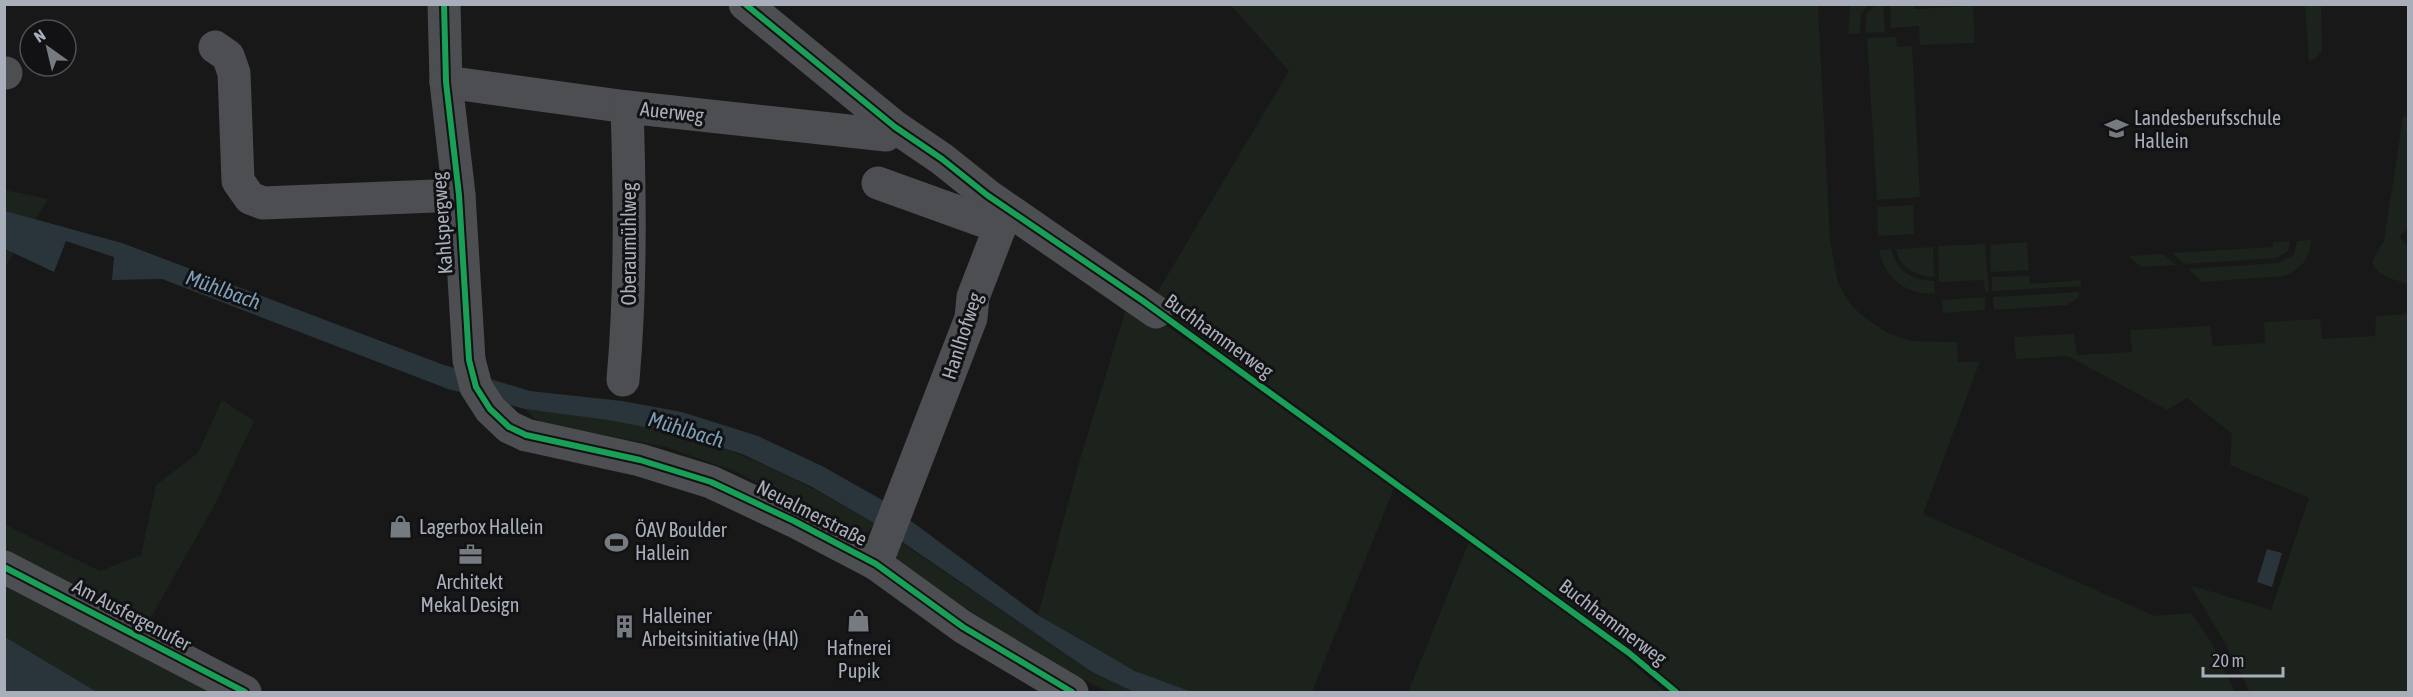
<svg xmlns="http://www.w3.org/2000/svg" width="2413" height="697" font-family="'Asap Condensed',sans-serif">
<style>
.green{fill:#1b231c}
.water{fill:#2a343b}
.lines{fill:none;stroke-linecap:round;stroke-linejoin:round}
.minor{stroke:#4c4e51;stroke-width:33}
.cycleway-casing{stroke:#121214;stroke-width:10}
.cycleway{stroke:#1a9f57;stroke-width:6}
.labels{text-anchor:middle;stroke-width:6;stroke-linejoin:round;paint-order:stroke}
.street-label{font-size:20px;fill:#a8aeba;stroke:#121214}
.poi-label{font-size:20px;fill:#a8aeba;stroke:#121214;text-anchor:start}
.water-label{font-size:21px;font-style:italic;fill:#7d9fb8;stroke:#121214}
</style>
<rect width="100%" height="100%" fill="#181818"/>
<g class="green">
<path d="M1877 4 1883 5 1885 32 1865 33 1867 12Z"/>
<path d="M1231 5H1818L1830 240 1838 283 1850 304 1865 318 1888 333 1910 341 1957 342 1958 362 1980 361 1923 514 2155 616 2191 613 2211 642 2235 692H1682L1627 646 1325 426 1151 303 1289 71Z"/>
<path d="M1850 5H1868L1861 14 1860 33 1848 34Z"/>
<path d="M1890 5H1914L1915 9 1973 6 1975 43 1920 45 1919 26 1891 28Z"/>
<path d="M2305 5H2321L2322 51 2316 58 2309 62Z"/>
<path d="M1896 37 1897 47 1912 46 1920 197 1877 200 1867 38Z"/>
<path d="M2403 117H2408L2407 230 2399 236 2408 248V284C2395 279 2376 277 2372 261L2384 241Z"/>
<path d="M5 190 48 199 5 267Z"/>
<path d="M1913 205 1914 234 1878 236 1877 207Z"/>
<path d="M2311 240C2310 259 2301 269 2284 276L2202 282 2188 269 2279 263 2294 255 2297 241Z"/>
<path d="M2290 241 2288 251 2277 258 2184 264 2172 253 2273 247V242Z"/>
<path d="M2027 242 2029 270 1991 272 1990 245Z"/>
<path d="M1985 244 1989 291 1985 292 1984 280 1939 282 1938 246Z"/>
<path d="M1933 247 1934 277C1916 276 1899 268 1896 249Z"/>
<path d="M1891 249C1896 271 1913 281 1934 281L1935 294C1906 294 1885 279 1879 250Z"/>
<path d="M2163 254 2176 265 2141 267 2129 256Z"/>
<path d="M2029 276 2030 284 2081 280V286L1992 291V277Z"/>
<path d="M2080 292 2078 298 2067 305 1994 310 1993 297Z"/>
<path d="M1985 297V310L1943 313 1942 300Z"/>
<path d="M1129 299 1394 488 1312 692H1192C1136 677 1088 643 1038 615L1078 466Z"/>
<path d="M2408 314V692H2250L2224 641 2190 585 2271 610 2309 498 2230 465 2232 434 2187 398 2167 410 2068 356 2016 359 2014 337 2074 334 2077 355 2132 352 2130 330 2210 326 2213 346 2265 343 2264 322 2320 319 2322 339 2375 336 2376 316Z"/>
<path d="M222 400 254 421 215 504 145 628 5 550 4 524 100 571 141 555 156 485 198 453Z"/>
<path d="M525 409C573 415 623 420 670 432 744 450 810 486 876 524L864 535H854L737 472 666 447 548 424 535 419Z"/>
<path d="M899 541 1092 672 1134 692H1110L1095 686 993 626 904 568C896 558 894 553 899 541Z"/>
<path d="M1469 542 1623 655 1665 692H1408Z"/>
<path d="M4 582 213 692H97L5 637Z"/>
</g>
<g class="water">
<path d="M5 211 122 243 444 365 530 391 622 401 682 412 758 436 822 466 884 501 1038 615 1135 671 1192 692H1134L1092 672 876 524 810 486 742 454 671 432 608 420 525 409 448 389 162 279 112 280 114 257 66 241 54 272 5 249Z"/>
<path d="M2267 549 2282 553 2272 587 2257 582Z"/>
<path d="M4 637H5L97 692H5Z"/>
</g>
<g class="lines">
<g class="minor">
<path d="M444 4 446 82 459 195 469 360 476 387 490 409 509 427 526 435 640 460 711 482 794 521 876 564 963 627 1072 692"/>
<path d="M745 4 895 127 942 159 987 195 1156 312"/>
<path d="M215 47 228 56 234 73 238 181 250 198 263 203 459 195"/>
<path d="M4 73H6"/>
<path d="M446 82 627 107 886 135 895 127"/>
<path d="M623 380C631 289 630 199 627 107"/>
<path d="M876 564 971 318 973 297 1000 227 878 183"/>
<path d="M4 567 245 692"/>
</g>
<defs>
<g id="cycleway">
<path d="M444 4 446 82 459 195 469 360 476 387 490 409 509 427 526 435 640 460 711 482 794 521 876 564 963 627 1072 692"/>
<path d="M745 4 895 127 942 159 987 195 1143 301 1629 653 1676 692"/>
<path d="M4 567 245 692"/>
</g>
</defs>
<use href="#cycleway" class="cycleway-casing"/>
<use href="#cycleway" class="cycleway"/>
</g>
<defs>
<symbol id="school-bare" viewBox="-9 -9 18 18"><path d="M0-5L7-2L0 1L-7-2ZM-4 1L0 2.5L4 1V4Q0 6-4 4Z" fill="#767a81" stroke="#121214" stroke-width="2.5" paint-order="stroke"/></symbol>
<symbol id="shop-bare" viewBox="-9 -9 18 18"><path d="M-5-2.5h2.3a2.7 3.5 0 0 1 5.4 0H5L5.5 6h-11ZM-1.5-2.5h3a1.5 2.3 0 0 0-3 0Z" fill="#767a81" stroke="#121214" stroke-width="2.5" paint-order="stroke"/></symbol>
<symbol id="stadium-bare" viewBox="-9 -9 18 18"><path d="M0-5a6.5 5 0 1 0 0 10a6.5 5 0 1 0 0-10ZM-3.5-1.8h7v3.6h-7Z" fill="#767a81" stroke="#121214" stroke-width="2.5" paint-order="stroke"/></symbol>
<symbol id="office-bare" viewBox="-9 -9 18 18"><path d="M-6-3h4V-5.5h4V-3h4V5H-6ZM-1-4.5V-3h2v-1.5ZM-6 0V1H6V0Z" fill="#767a81" stroke="#121214" stroke-width="2.5" paint-order="stroke"/></symbol>
<symbol id="building-bare" viewBox="-9 -9 18 18"><path d="M-4-6H4V6H1V3H-1V6H-4ZM-2.5-4.3h1.7v1.8h-1.7ZM.8-4.3h1.7v1.8H.8ZM-2.5-1h1.7V.8h-1.7ZM.8-1h1.7V.8H.8Z" fill="#767a81" stroke="#121214" stroke-width="2.5" paint-order="stroke"/></symbol>
</defs>
<g fill-rule="evenodd">
<use href="#school-bare" x="2100" y="112" width="33" height="33"/>
<use href="#shop-bare" x="384" y="510" width="33" height="33"/>
<use href="#stadium-bare" x="600" y="526" width="33" height="33"/>
<use href="#office-bare" x="454" y="538" width="33" height="33"/>
<use href="#shop-bare" x="842" y="604" width="33" height="33"/>
<use href="#building-bare" x="608" y="610" width="33" height="33"/>
</g>
<g class="labels">
<g class="street-label">
<text transform="translate(672 112) rotate(6)" y="7">Auerweg</text>
<text transform="translate(442 223) rotate(-94)" y="7">Kahlspergweg</text>
<text transform="translate(629 244) rotate(-90)" y="7">Oberaumühlweg</text>
<text transform="translate(962 336) rotate(-72)" y="7">Hanlhofweg</text>
<text transform="translate(1219 336) rotate(36)" y="7">Buchhammerweg</text>
<text transform="translate(812 513) rotate(27)" y="7">Neualmerstraße</text>
<text transform="translate(132 615) rotate(28)" y="7">Am Ausfergenufer</text>
<text transform="translate(1613 622) rotate(37)" y="7">Buchhammerweg</text>
</g>
<g class="poi-label">
<text x="2134" y="125">Landesberufsschule<tspan x="2134" dy="23">Hallein</tspan></text>
<text x="419" y="534">Lagerbox Hallein</text>
<text x="635" y="537">ÖAV Boulder<tspan x="635" dy="23">Hallein</tspan></text>
<text x="470" y="589" text-anchor="middle">Architekt<tspan x="470" dy="23">Mekal Design</tspan></text>
<text x="642" y="623">Halleiner<tspan x="642" dy="23">Arbeitsinitiative (HAI)</tspan></text>
<text x="859" y="655" text-anchor="middle">Hafnerei<tspan x="859" dy="23">Pupik</tspan></text>
</g>
<g class="water-label">
<text transform="translate(223 290) rotate(20)" y="7">Mühlbach</text>
<text transform="translate(686 430) rotate(17)" y="7">Mühlbach</text>
</g>
</g>
<rect width="2413" height="697" fill="none" stroke="#a8aeba" stroke-width="12"/>
<g transform="translate(48 48) rotate(326)"><circle r="28" fill="#121214" stroke="#4e5056" stroke-width="1.5"/>
<path d="M0-4.5L10 22L0 15L-10 22Z" fill="#767a81"/>
<text y="-9" font-size="16" font-weight="bold" text-anchor="middle" fill="#a8aeba">N</text>
</g>
<path d="M2203 667v9h80v-9" fill="none" stroke="#a8aeba" stroke-width="3"/>
<text x="2212" y="667" font-size="18" fill="#a8aeba" stroke="#121214" stroke-width="4.5" paint-order="stroke">20 m</text>
</svg>
